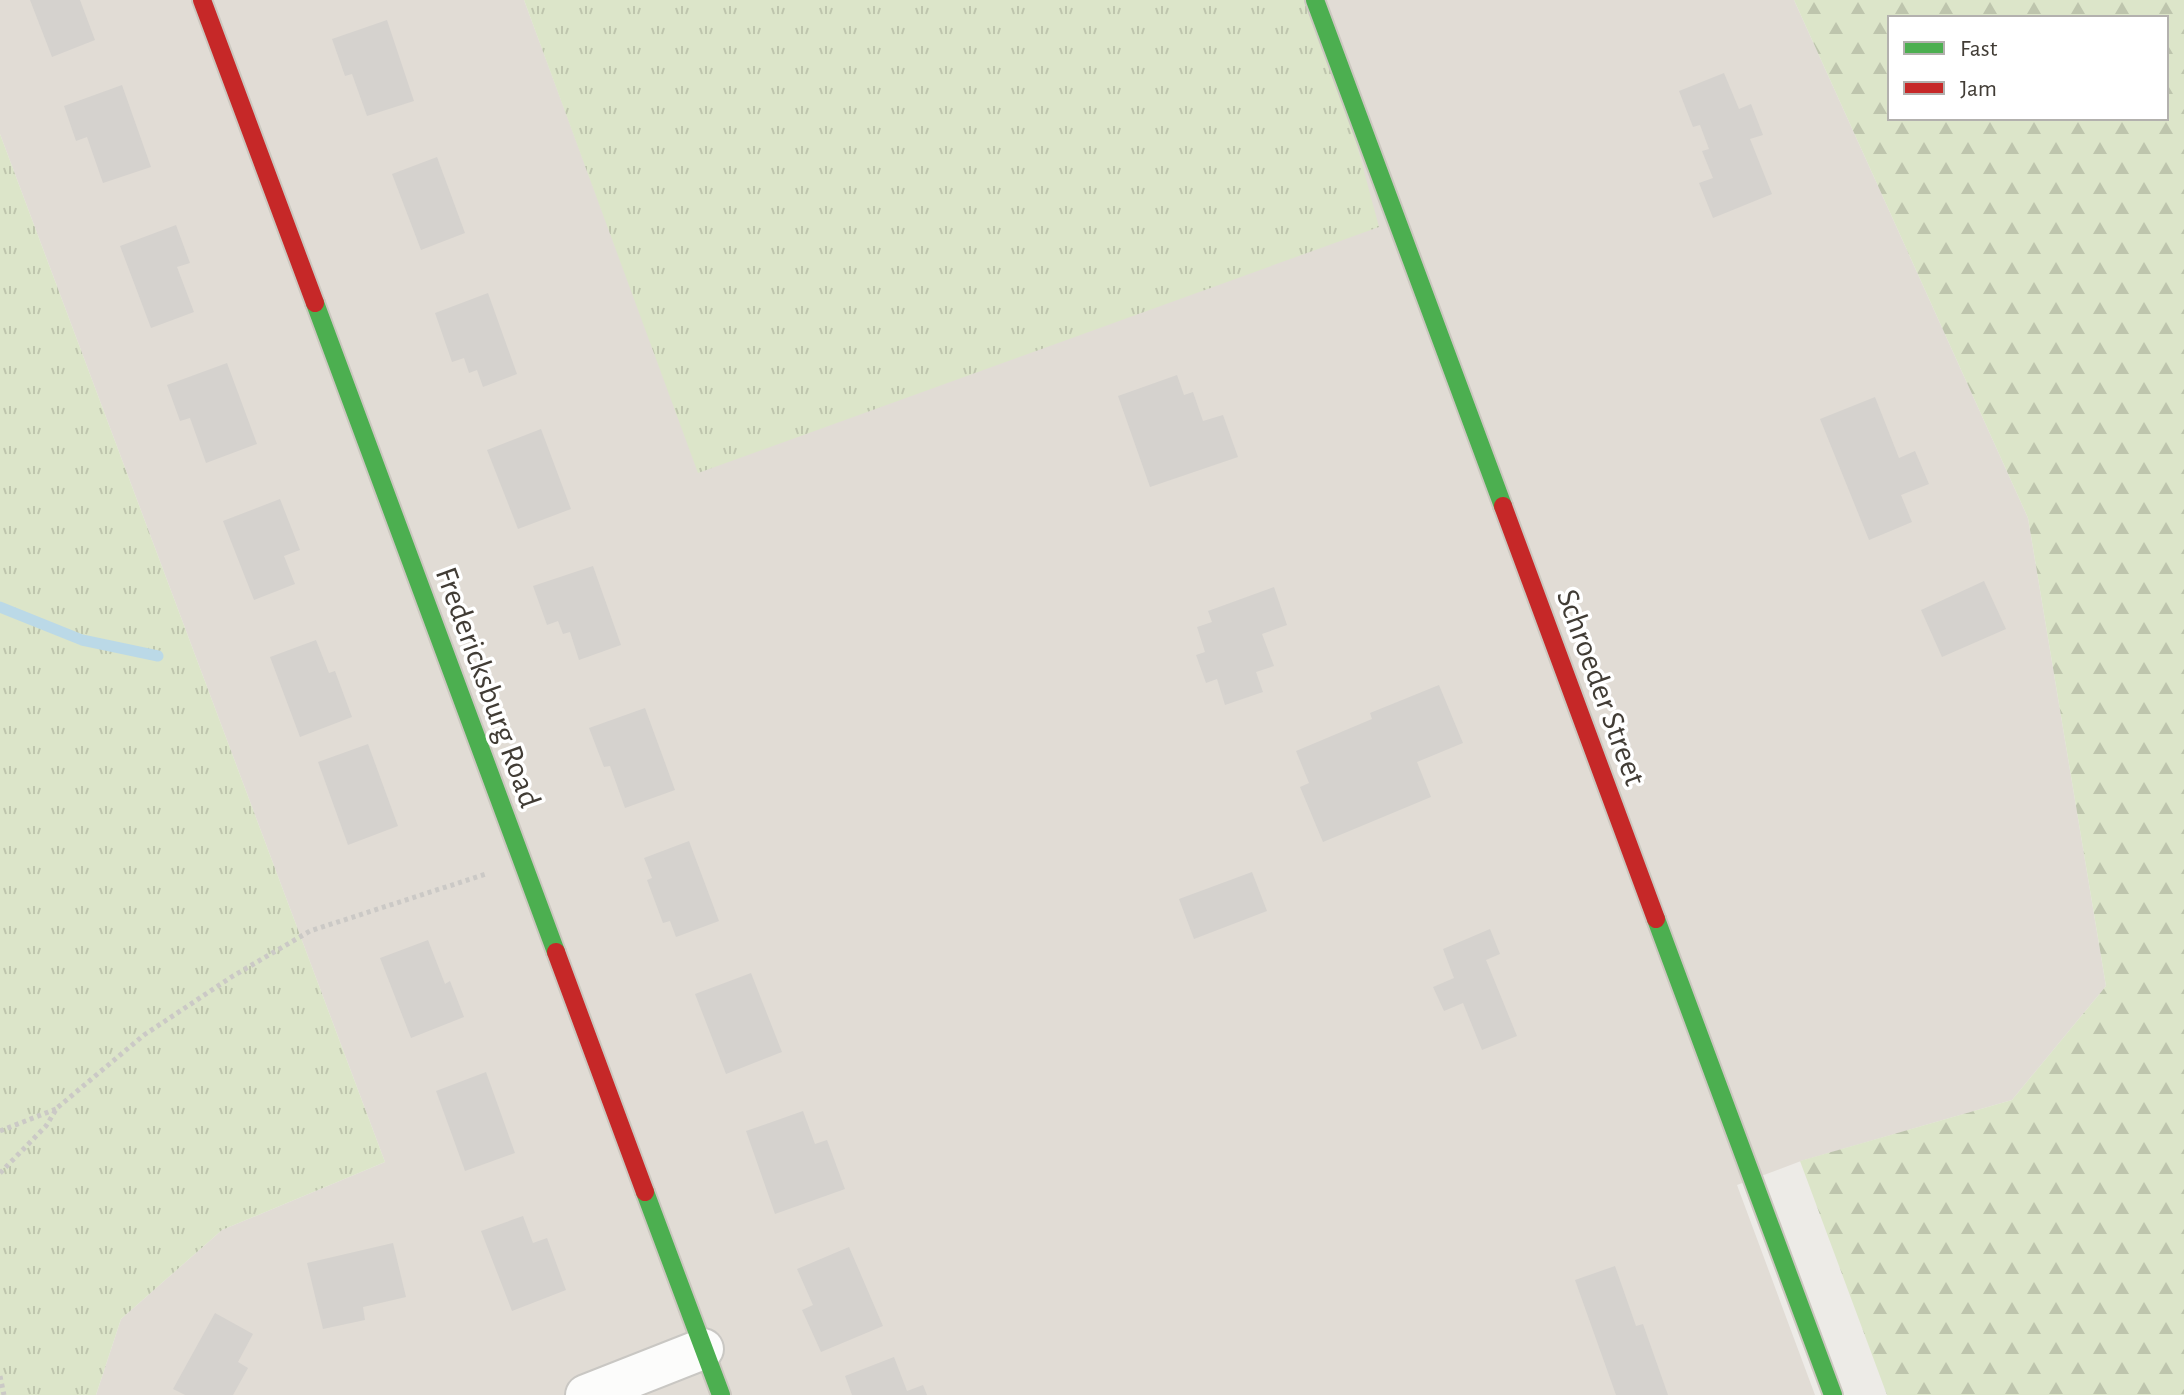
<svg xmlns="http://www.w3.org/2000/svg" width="2184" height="1395" font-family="'Alegreya Sans',sans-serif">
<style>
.residential{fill:#e1dcd5}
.grass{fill:url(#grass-tufts)}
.forest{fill:url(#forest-firs);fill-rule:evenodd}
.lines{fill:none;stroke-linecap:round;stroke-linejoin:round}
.stream{stroke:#bbd9e7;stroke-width:11}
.building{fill:#d5d2ce}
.street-casing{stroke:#c9c7c3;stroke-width:44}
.fast-casing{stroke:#cbc7bf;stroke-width:22}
.jam-casing{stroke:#cbc7bf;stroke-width:22}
.path{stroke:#cbc9c6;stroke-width:5;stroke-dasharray:4 4;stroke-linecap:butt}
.street{stroke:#fcfcfb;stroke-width:40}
.fast{stroke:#4caf50;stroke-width:18}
.jam{stroke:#c62828;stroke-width:18}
.labels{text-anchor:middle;stroke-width:7;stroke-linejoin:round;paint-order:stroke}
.street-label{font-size:32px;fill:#413c35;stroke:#fff}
</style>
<defs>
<pattern id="grass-tufts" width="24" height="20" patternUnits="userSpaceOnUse" patternTransform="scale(2)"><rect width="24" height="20" fill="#dce5c9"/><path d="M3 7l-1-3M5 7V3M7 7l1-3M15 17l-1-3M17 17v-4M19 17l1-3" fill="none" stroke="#bec5ad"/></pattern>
<pattern id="forest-firs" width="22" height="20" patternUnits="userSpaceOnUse" patternTransform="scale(2)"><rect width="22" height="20" fill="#dce5c9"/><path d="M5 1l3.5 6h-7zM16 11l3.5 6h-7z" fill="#bec5ad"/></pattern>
</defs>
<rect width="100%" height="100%" fill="#edebe7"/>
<path class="residential" d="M0 0H524L699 472 1318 0H1794L2028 518 2106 986 2012 1100 1801 1161 1737 1185 1815 1395H96L121 1319 222 1230 385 1162 0 134Z"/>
<g class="grass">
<path d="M524 0H1318L1379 227 698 473Z"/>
<path d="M0 134 385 1162 222 1230 121 1319 96 1395H0Z"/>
</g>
<path class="forest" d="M1794 0H2184V1395H1887L1800 1161 2012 1100 2106 986 2028 518ZM1890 18H2166V118H1890Z"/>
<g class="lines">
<path class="stream" d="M0 607 82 640 158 656"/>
</g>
<g class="building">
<path d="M30 0H80L95 40 52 57Z"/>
<path d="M387 20 414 101 367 116 352 74 345 76 332 39Z"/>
<path d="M1724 73 1739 109 1751 104 1763 135 1750 139 1772 194 1713 218 1699 183 1713 178 1702 151 1709 149 1700 125 1693 127 1679 91Z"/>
<path d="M122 85 151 167 103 183 87 137 76 141 64 106Z"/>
<path d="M437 157 465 233 421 250 392 174Z"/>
<path d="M176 225 190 263 177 267 194 312 151 328 120 246Z"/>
<path d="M488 293 517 374 483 387 477 370 469 373 464 358 452 362 435 313Z"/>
<path d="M227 363 257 444 206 463 190 418 180 421 167 385Z"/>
<path d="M1177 375 1184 395 1193 392 1203 421 1223 415 1238 457 1150 487 1118 396Z"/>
<path d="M1875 397 1899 458 1915 451 1929 484 1901 495 1912 522 1869 540 1820 419Z"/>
<path d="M541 429 571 509 518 529 487 450Z"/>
<path d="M280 499 300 550 284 556 295 584 254 600 223 521Z"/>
<path d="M593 566 621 645 579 660 570 632 563 634 558 621 547 625 533 586Z"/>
<path d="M1984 581 2006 629 1942 657 1921 610Z"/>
<path d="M1274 587 1287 625 1262 634 1274 666 1256 672 1263 692 1225 705 1217 679 1206 683 1196 655 1205 652 1197 627 1212 622 1208 611Z"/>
<path d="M316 640 329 673 335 671 352 717 300 737 270 657Z"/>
<path d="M1439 685 1463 743 1417 762 1431 797 1323 842 1300 787 1309 783 1296 751 1372 719 1370 713Z"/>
<path d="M645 708 675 790 625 808 610 766 604 767 589 728Z"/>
<path d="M368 744 398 826 348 845 318 762Z"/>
<path d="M689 841 719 921 676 937 670 921 663 923 647 880 652 878 644 858Z"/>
<path d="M1252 872 1267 911 1194 939 1179 899Z"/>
<path d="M1490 929 1500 954 1486 960 1517 1036 1482 1050 1463 1003 1444 1011 1433 987 1454 978 1443 949Z"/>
<path d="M428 940 445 984 450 981 464 1017 411 1038 380 958Z"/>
<path d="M751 973 782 1052 726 1074 695 994Z"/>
<path d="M486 1072 515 1153 465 1171 436 1091Z"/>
<path d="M803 1111 815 1144 827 1140 845 1189 775 1214 746 1131Z"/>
<path d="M523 1216 533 1243 547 1238 566 1290 512 1311 481 1231Z"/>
<path d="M393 1243 406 1297 363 1307 365 1320 323 1329 307 1263Z"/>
<path d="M849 1247 883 1326 821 1352 802 1310 813 1305 797 1269Z"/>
<path d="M1615 1266 1636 1326 1643 1324 1668 1395H1616L1575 1280Z"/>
<path d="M215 1313 253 1334 238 1362 248 1368 233 1395H185L173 1389Z"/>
<path d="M894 1357 907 1391 923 1385 927 1395H852L845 1376Z"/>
</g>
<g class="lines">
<defs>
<path id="street" d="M586 1395 703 1349"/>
<g id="fast">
<path d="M1315 0 1503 506"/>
<path d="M315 303 556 952"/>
<path d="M1656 919 1833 1395"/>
<path d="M645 1192 721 1395"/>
</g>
<g id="jam">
<path d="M202 0 315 303"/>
<path d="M1503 506 1656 919"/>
<path d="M556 952 645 1192"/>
</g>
</defs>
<use href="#street" class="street-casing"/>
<use href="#fast" class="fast-casing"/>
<use href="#jam" class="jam-casing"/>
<g class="path">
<path d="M0 1131 56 1109"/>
<path d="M0 1173 46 1126 57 1108 144 1035 233 976 310 931 486 874"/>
<path d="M0 1376 4 1395"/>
</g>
<use href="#street" class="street"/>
<use href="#fast" class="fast"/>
<use href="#jam" class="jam"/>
</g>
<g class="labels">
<g class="street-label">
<text transform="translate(489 687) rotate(70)" y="11">Fredericksburg Road</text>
<text transform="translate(1602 687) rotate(70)" y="11">Schroeder Street</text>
</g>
</g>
<rect x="1888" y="16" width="280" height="104" fill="#ffffff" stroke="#b3b1ae" stroke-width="2"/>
<rect x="1904" y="42" width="40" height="12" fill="#4caf50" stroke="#b3b1ae" stroke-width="2"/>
<text x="1960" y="56" font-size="24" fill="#413c35">Fast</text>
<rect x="1904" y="82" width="40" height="12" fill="#c62828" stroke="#b3b1ae" stroke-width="2"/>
<text x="1960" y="96" font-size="24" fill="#413c35">Jam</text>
</svg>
